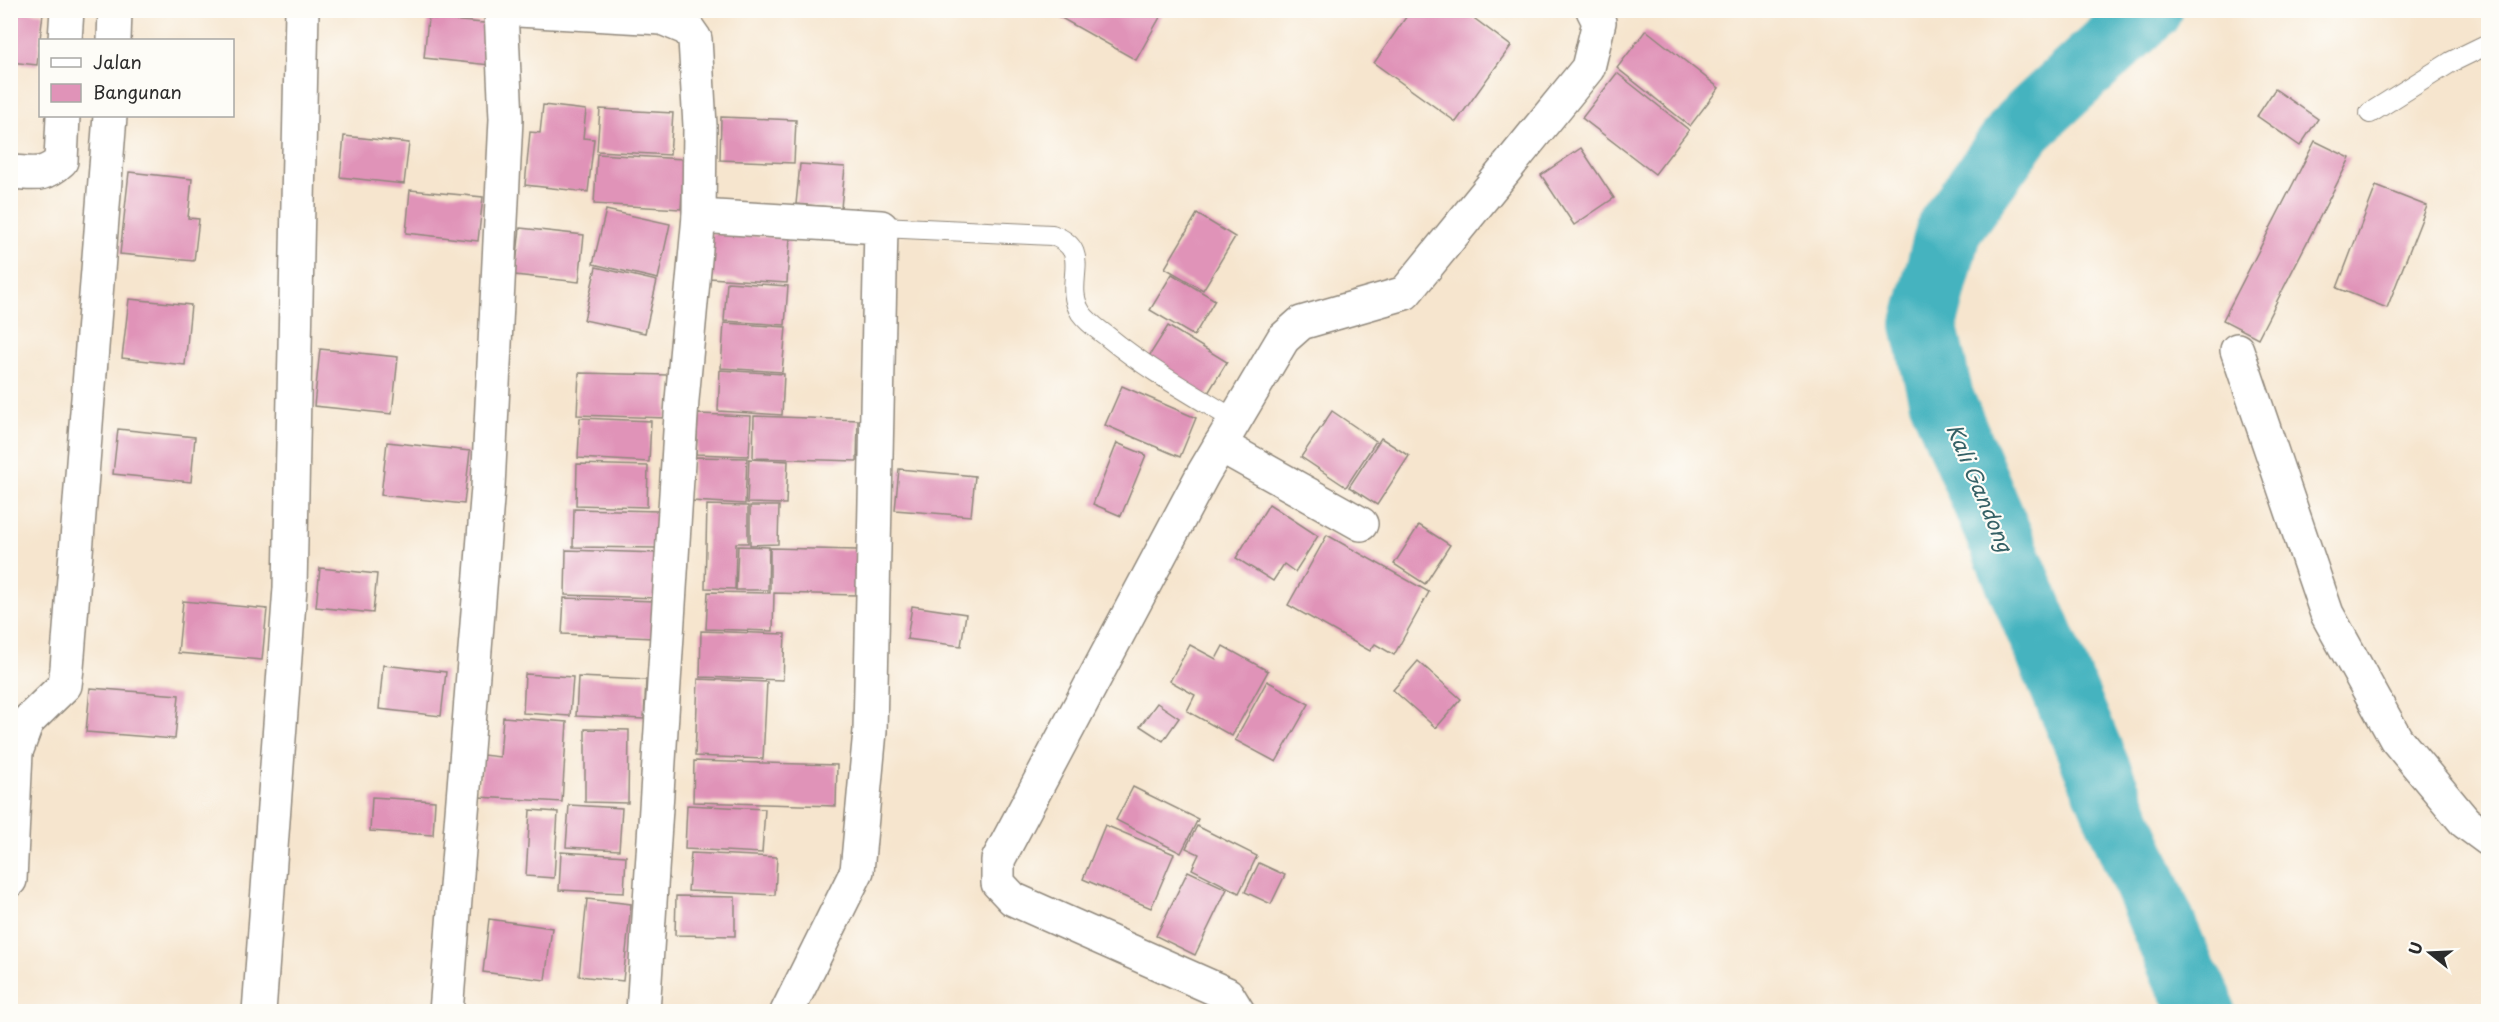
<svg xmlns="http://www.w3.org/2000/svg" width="2499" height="1022" font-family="'Playpen Sans',sans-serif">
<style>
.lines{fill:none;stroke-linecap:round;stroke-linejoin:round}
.river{stroke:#44b3bf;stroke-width:66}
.building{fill:#e093b8}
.service-casing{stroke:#90887c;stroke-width:22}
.minor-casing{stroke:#90887c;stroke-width:36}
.service{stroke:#fff;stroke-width:20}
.minor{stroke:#fff;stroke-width:33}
.labels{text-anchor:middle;stroke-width:4.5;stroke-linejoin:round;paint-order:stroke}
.water-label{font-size:21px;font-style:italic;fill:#356166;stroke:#fdfcf7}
</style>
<rect width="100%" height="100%" fill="#fdfcf7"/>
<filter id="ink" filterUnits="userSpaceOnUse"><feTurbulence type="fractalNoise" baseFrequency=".0167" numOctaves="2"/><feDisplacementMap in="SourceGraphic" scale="12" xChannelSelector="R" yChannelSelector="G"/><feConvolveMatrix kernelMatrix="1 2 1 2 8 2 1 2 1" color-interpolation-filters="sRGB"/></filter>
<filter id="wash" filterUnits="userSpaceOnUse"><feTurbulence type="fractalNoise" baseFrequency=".008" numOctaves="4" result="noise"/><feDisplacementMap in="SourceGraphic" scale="24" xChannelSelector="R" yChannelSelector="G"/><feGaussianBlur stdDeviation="1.35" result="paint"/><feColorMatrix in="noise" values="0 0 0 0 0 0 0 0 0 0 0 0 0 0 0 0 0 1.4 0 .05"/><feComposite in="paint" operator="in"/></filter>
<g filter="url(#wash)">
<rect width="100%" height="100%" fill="#f6e5ce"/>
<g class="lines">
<path class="river" d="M2149 10 2023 126 1949 228 1924 325 1941 398 2183 972 2200 1001 2202 1012"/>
</g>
<g id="blocks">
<g class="building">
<path d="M10 10 43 13 37 65 10 62Z"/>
<path d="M1047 10H1164L1136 60Z"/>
<path d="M1411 10H1463L1511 46 1456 122 1374 63Z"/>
<path d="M428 18 494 24 490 65 424 58Z"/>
<path d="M1646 30 1719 88 1690 126 1617 68Z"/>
<path d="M1617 73 1689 130 1655 174 1582 118Z"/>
<path d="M2275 89 2318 119 2300 146 2257 116Z"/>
<path d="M543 105 586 110 583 138 594 139 588 192 525 185 530 132 540 133Z"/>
<path d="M600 109 673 113 670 155 597 151Z"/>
<path d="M721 117 796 120 794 163 720 160Z"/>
<path d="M344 136 409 143 404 184 340 177Z"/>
<path d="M2315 141 2350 158 2258 338 2223 320Z"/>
<path d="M1581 148 1614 198 1574 225 1541 175Z"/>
<path d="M597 154 684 159 681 209 594 204Z"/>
<path d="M800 164 845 167 841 208 796 204Z"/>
<path d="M129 172 192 179 188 218 199 219 194 261 120 254Z"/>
<path d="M2376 186 2427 206 2387 308 2337 288Z"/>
<path d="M410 190 483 197 478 241 406 233Z"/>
<path d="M606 210 670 224 658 279 593 264Z"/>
<path d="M1197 214 1235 237 1203 290 1165 268Z"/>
<path d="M520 228 584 235 579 282 515 275Z"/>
<path d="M711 233 790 238 787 283 709 278Z"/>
<path d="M596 267 657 281 645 333 584 320Z"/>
<path d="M1172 274 1215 300 1194 336 1150 310Z"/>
<path d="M727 282 788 286 785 325 724 321Z"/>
<path d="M129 299 191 305 185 365 122 358Z"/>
<path d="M724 323 786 327 782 372 721 368Z"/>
<path d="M1168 326 1227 362 1205 398 1146 361Z"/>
<path d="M320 349 398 357 392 414 314 406Z"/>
<path d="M720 370 784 374 782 415 718 411Z"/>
<path d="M579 373 668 375 666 418 577 415Z"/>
<path d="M1122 386 1196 418 1180 457 1105 425Z"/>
<path d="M1332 411 1376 441 1346 487 1301 457Z"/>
<path d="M698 414 751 416 749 456 696 454Z"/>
<path d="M754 416 858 420 857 461 753 458Z"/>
<path d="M580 418 651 421 649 462 578 458Z"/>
<path d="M118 429 195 437 191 482 113 474Z"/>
<path d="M1381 438 1409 456 1377 505 1349 487Z"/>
<path d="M387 442 470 451 464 504 381 495Z"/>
<path d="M1117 443 1146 455 1121 516 1093 504Z"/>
<path d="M693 457 747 458 745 504 691 501Z"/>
<path d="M749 459 788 461 786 504 747 503Z"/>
<path d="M577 464 648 466 647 507 576 505Z"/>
<path d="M899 469 975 476 971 516 895 510Z"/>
<path d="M1269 504 1318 536 1295 572 1284 564 1273 581 1236 558Z"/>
<path d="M707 505 748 506V543H736L735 589 705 588Z"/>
<path d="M750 506H779L778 544 750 545Z"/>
<path d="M574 509 659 511 657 548 573 547Z"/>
<path d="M1419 525 1450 545 1425 584 1394 564Z"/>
<path d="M1327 535 1429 592 1394 655 1375 644 1370 651 1288 605Z"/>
<path d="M738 546 769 547 768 590H736Z"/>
<path d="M770 548 857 550V595L774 593 773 631 706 629 708 592 770 593Z"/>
<path d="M566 550 658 553 657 598 565 595Z"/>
<path d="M320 568 377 574 373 613 316 607Z"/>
<path d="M564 598 655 601 654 638 562 634Z"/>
<path d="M183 601 267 609 262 660 178 653Z"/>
<path d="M912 606 966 614 961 646 907 639Z"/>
<path d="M701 631 785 634 783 680 700 677Z"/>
<path d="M1190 645 1216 659 1223 646 1268 671 1232 736 1187 711 1195 695 1170 681Z"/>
<path d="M1418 661 1461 699 1436 728 1393 690Z"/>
<path d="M383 665 446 672 441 716 379 709Z"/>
<path d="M525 674 573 677 570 716 523 713Z"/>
<path d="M578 677 646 680 644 719 576 716Z"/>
<path d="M698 679 767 682 763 759 695 756Z"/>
<path d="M1267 681 1309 704 1276 762 1235 740Z"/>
<path d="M90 688 179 695 175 739 86 732Z"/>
<path d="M1157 703 1179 718 1163 741 1140 726Z"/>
<path d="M503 717 567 722 562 802 479 797 483 755 500 757Z"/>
<path d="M585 729 629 730 628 803 585 802Z"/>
<path d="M694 761 837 765 836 806 693 802Z"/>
<path d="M1133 787 1198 819 1181 853 1116 820Z"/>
<path d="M372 797 435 801 433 835 370 831Z"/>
<path d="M569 805 622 808 619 850 566 847Z"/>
<path d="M687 805 765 809 762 853 685 849Z"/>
<path d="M530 810 558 812 554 878 526 876Z"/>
<path d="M1105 825 1174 854 1151 908 1083 879Z"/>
<path d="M1197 826 1257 856 1239 893 1192 869 1199 854 1186 848Z"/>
<path d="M561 852 626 856 624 893 559 890Z"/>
<path d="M691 853 777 857 775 895 688 891Z"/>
<path d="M1259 863 1285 875 1271 904 1245 892Z"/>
<path d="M1188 871 1227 889 1195 955 1156 936Z"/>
<path d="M676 896 735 897V936L675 935Z"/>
<path d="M587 899 631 904 623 981 579 976Z"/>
<path d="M489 919 552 928 545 980 483 972Z"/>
</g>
</g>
</g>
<g filter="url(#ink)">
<use href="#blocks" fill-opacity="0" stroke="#90887c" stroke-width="1.5"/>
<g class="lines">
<defs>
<g id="service">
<path d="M2370 113 2451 62 2488 44"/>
<path d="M881 227 1052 235C1096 251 1061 282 1081 313 1088 323 1099 330 1108 337 1147 369 1192 394 1235 420"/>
</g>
<g id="minor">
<path d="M518 10 662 18 688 29 695 39 700 126 699 216 682 400 643 1012"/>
<path d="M65 40 67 10"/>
<path d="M114 40 115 10"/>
<path d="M10 172C34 173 43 178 61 161L63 116"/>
<path d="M699 216 881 227 870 731 857 871 787 1012"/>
<path d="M2237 350 2327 614 2396 739 2465 822 2488 839"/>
<path d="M1220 445 1361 524"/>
<path d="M10 880 16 752 27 722 65 685 67 668 110 116"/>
<path d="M259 1012 290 588 302 10"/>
<path d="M446 1012 488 487 506 119 501 10"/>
<path d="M1238 1012 1227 994 1013 899 998 883V860L1203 474 1283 339 1301 323 1405 293 1588 68 1599 22 1593 10"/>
</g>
</defs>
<use href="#service" class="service-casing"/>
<use href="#minor" class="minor-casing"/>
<use href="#service" class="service"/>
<use href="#minor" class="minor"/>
</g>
</g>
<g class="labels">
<g class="water-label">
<text transform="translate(1979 488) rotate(67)" y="7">Kali Gandong</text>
</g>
</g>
<rect width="2499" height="1022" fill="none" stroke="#fdfcf7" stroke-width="36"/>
<rect x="39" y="39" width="195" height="78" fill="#fdfcf7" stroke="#a9a8a5" stroke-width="1.5"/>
<rect x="51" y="58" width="30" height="9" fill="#ffffff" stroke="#a9a8a5" stroke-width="1.5"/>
<text x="93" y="69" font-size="18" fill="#2b2b2b">Jalan</text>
<rect x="51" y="84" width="30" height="18" fill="#e093b8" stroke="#a9a8a5" stroke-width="1.5"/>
<text x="93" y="99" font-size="18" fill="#2b2b2b">Bangunan</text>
<g transform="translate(2430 953) rotate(288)" stroke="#fdfcf7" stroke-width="4.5" paint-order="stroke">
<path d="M0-4.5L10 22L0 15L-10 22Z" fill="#2b2b2b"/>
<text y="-9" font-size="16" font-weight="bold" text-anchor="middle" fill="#2b2b2b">U</text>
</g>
</svg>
